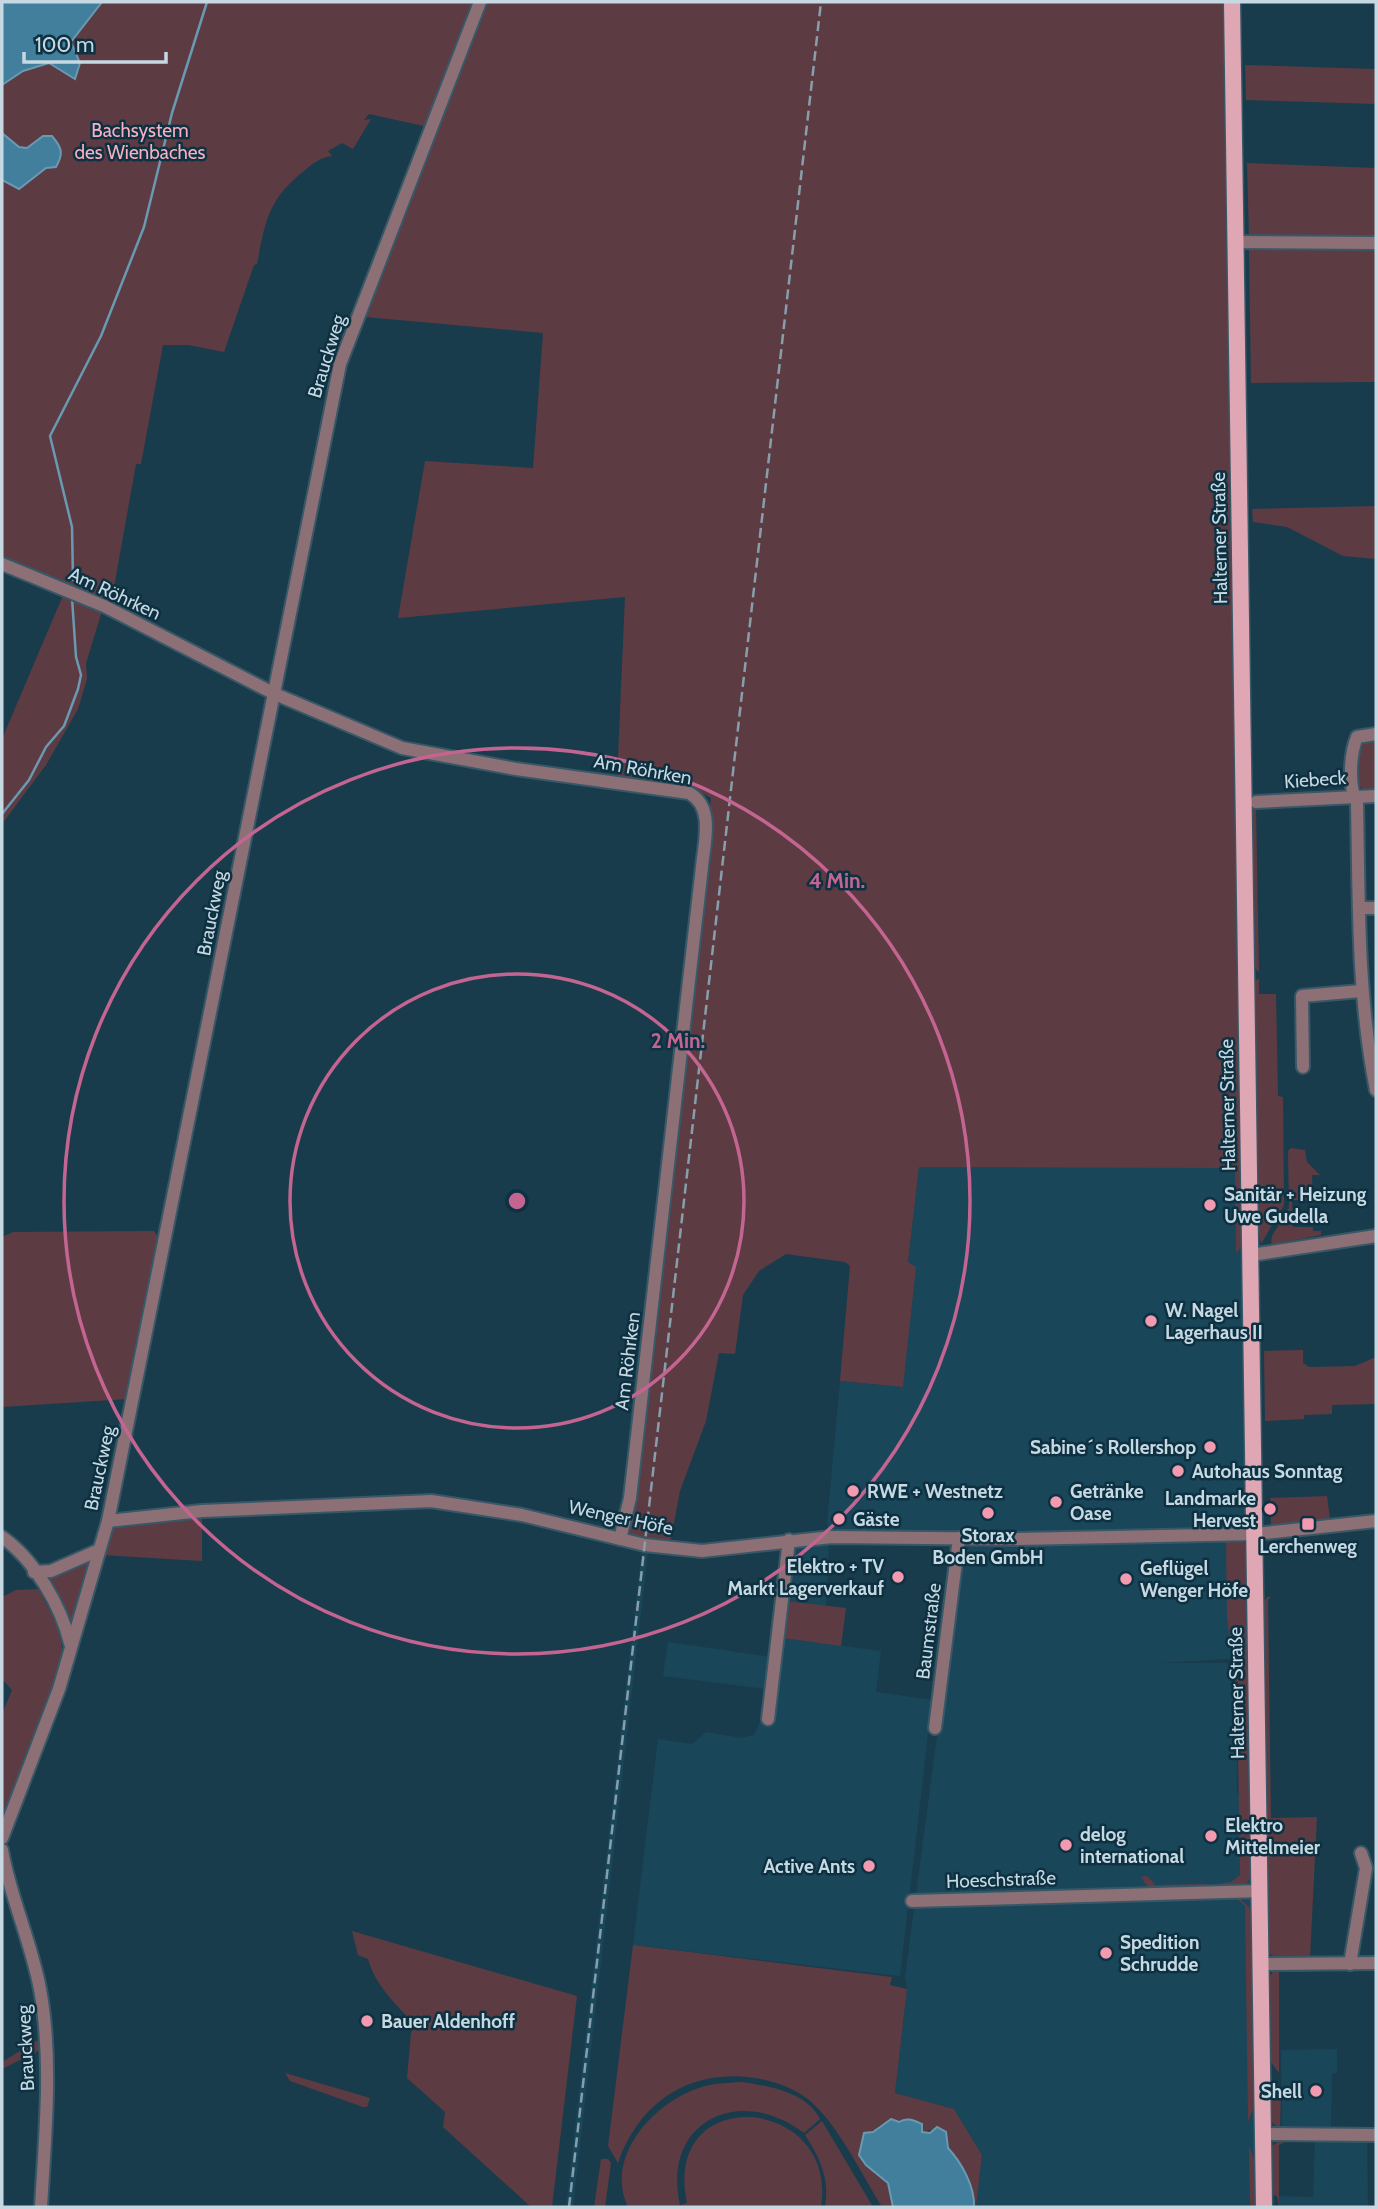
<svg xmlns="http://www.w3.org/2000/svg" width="1378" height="2209" font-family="Cabin,sans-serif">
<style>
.built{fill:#1a465a}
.green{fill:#5d3b43}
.water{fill:#417f9d;stroke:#699ab2;stroke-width:2}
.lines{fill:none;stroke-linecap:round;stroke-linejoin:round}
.stream{stroke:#699ab2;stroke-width:2.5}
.minor-casing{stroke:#385867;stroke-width:16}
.major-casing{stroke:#385867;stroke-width:19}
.minor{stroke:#8c7076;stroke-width:12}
.major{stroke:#dfa7b4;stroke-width:16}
.rail{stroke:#869fab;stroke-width:2.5;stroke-dasharray:10 5;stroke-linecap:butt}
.ring{fill:none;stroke:#c46591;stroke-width:3.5}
.poi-dot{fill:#f29aaf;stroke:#0e3142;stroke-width:2.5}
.labels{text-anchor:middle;stroke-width:5;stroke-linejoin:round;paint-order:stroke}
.park-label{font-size:19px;fill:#f8afc0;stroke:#0e3142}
.street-label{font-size:19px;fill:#c6d9e3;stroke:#0e3142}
.poi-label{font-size:19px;font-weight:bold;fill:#c6d9e3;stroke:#0e3142;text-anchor:start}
.centre{fill:#c46591;stroke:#0e3142;stroke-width:3.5}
.ring-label{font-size:21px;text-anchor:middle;font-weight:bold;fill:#c46591;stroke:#0e3142;stroke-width:5;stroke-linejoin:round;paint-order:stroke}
</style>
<rect width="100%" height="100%" fill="#193c4c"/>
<g class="built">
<path d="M1249 1166 1256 1657 1161 1663H1236L1237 1792 1249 1813 1259 1812 1264 2207H976L982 2155 954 2109 895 2093 907 1989 905 1977 942 1699 966 1550 973 1543 832 1537 827 1524 840 1381 902 1387 908 1262 919 1167Z"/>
<path d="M813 1546H829L826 1606 786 1601 792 1550Z"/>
<path d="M642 1549 648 1550 573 2207H566Z"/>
<path d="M783 1638 881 1651 876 1692 932 1700 900 1976 633 1945 658 1739 692 1744 706 1732 741 1738 754 1735 761 1720 769 1721Z"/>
<path d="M668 1642 771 1657 767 1689 663 1676Z"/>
<path d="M1337 2049V2073L1332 2074 1331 2129 1282 2127 1281 2050Z"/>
<path d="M1315 2141H1367L1368 2207H1278L1279 2196 1313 2197Z"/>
</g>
<g class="green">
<path d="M2 2H476L428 127 369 114 364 120 371 119 353 149 342 143 328 151 332 156C321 157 313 163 304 171 268 199 265 222 257 264L254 265 224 352 188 345H163L141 464H136L111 604 103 608 86 663 87 679 78 709 46 765 2 824V739L67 586 2 557Z"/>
<path d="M487 2H1224L1242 1246 1236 1253 1235 1168 919 1167 908 1262 916 1267 903 1387 840 1381 850 1266 845 1262 786 1254 759 1271 743 1295 735 1354 719 1353 706 1421 680 1491 670 1544 626 1536 711 798 699 791 617 780 625 597 398 618 425 461 533 468 543 333 365 317Z"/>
<path d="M1245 65 1376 69V104L1246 100Z"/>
<path d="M1247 163 1376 168V238L1249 237Z"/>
<path d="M1253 246 1376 247V382L1251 383 1249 250Z"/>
<path d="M1376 506V559L1343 556 1287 527 1253 522 1252 509Z"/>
<path d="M1376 738V790L1362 789C1353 778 1355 756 1360 743Z"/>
<path d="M1256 808 1259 972 1255 969 1252 809Z"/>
<path d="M1259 978V994H1276L1278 1096 1283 1097 1284 1205 1261 1244 1258 1226 1255 981Z"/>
<path d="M1291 1148 1305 1150 1307 1162 1320 1175H1312L1313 1200H1292L1293 1227H1313V1231H1321V1235L1271 1245 1272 1236 1289 1208 1288 1151Z"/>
<path d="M154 1231 160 1240 128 1399 2 1407V1237L13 1232Z"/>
<path d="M1303 1350V1363L1309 1367 1355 1366 1376 1357V1404L1332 1405V1414L1304 1415V1419L1265 1421 1264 1351Z"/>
<path d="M1327 1496 1330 1519 1271 1525 1270 1498Z"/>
<path d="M202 1515V1561L102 1555 111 1526Z"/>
<path d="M1218 1540H1244L1245 1545 1251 1877 1245 1885 1219 1888 1217 1884 1231 1882 1240 1875 1237 1692 1227 1618 1226 1543Z"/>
<path d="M93 1556 73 1625 37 1576Z"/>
<path d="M38 1589C49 1609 60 1625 62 1648 65 1681 16 1789 2 1825V1714L12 1690 2 1679V1597L16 1590Z"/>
<path d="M1267 1597H1271L1268 1600 1271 1818 1317 1817 1310 1958H1279L1271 1955 1269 1950 1264 1602Z"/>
<path d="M786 1601 846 1608 841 1646 783 1638Z"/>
<path d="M1147 1876 1156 1885 1206 1884 1204 1889H1149L1141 1877Z"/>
<path d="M1238 1897 1251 1909 1254 2107 1248 2122 1245 1906 1237 1899 1159 1901Z"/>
<path d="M352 1931 577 1996 552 2207H531L443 2127 445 2112 407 2078 412 2022C395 2003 375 1985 368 1959L358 1955Z"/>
<path d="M633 1945 892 1977 890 1985 907 1989 895 2093 954 2109 982 2155 976 2207 947 2143 936 2129 921 2132 891 2119 877 2127 866 2165 888 2183 893 2207H882C862 2175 838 2124 809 2100 794 2088 774 2081 755 2078 690 2068 639 2102 618 2163L608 2146Z"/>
<path d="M1330 1968 1325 1971 1279 1972V2073L1270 2061 1269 1977 1275 1969Z"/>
<path d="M38 2040 40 2050 2 2069V2062Z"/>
<path d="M285 2073 370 2098 367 2107H363L290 2081Z"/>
<path d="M1275 2081 1281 2089 1280 2130 1272 2122 1271 2083Z"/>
<path d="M742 2082C769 2086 806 2092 820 2119L804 2133C740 2084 661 2121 680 2205L687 2203C661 2081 839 2095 821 2207H628C604 2157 653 2103 699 2088 713 2083 727 2083 742 2082Z"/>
<path d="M822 2121 873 2207H825C830 2179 820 2158 805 2135Z"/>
<path d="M1283 2138 1287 2141 1279 2145V2206L1277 2196 1272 2195V2146Z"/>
<path d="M1249 2146 1256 2165V2207H1250Z"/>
<path d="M601 2159H608L611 2163 605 2207H594Z"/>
</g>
<g class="water">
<path d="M2 2H102L71 42 80 63 75 79 49 63 23 71 2 85Z"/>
<path d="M2 133 19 147 27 148 43 136H52C62 148 64 153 56 167L46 168 19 189 2 180Z"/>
<path d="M891 2119 899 2122C907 2117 913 2120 922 2124V2132L930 2133 937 2127 946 2132 948 2148C961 2162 975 2186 974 2207H893L888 2183 866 2165 859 2155 864 2133 873 2132Z"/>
</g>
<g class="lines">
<g class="stream">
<path d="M73 580 72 527 50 436 101 336 144 227 172 113 207 2"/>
<path d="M2 814 29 780 46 747 64 726 78 689 81 675 76 657 72 598"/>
</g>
<defs>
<g id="minor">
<path d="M1235 242 1376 243"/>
<path d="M2 564 104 606 275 694 402 748 516 769 689 793C715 807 704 843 702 867L630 1498 620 1539"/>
<path d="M1376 734 1357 737C1350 754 1348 786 1357 803 1359 900 1357 995 1376 1090"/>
<path d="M1256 802 1376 796"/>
<path d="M1359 908H1376"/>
<path d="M1303 1067 1302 996 1361 991"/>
<path d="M1251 1255 1376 1236"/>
<path d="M108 1521 202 1511 431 1501 522 1515 645 1545 702 1551 832 1537 1018 1539 1255 1534 1376 1521"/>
<path d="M2 1537C34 1559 61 1606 70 1643"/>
<path d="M34 1572 51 1571 99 1550"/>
<path d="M768 1719 789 1540"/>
<path d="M935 1728 959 1538"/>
<path d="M2 1838 59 1689 108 1521 340 364 480 2"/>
<path d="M2 1850C10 1897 31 1941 40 1989 53 2060 45 2135 41 2207"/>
<path d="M912 1901 1260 1891"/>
<path d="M1261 1964 1376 1963"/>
<path d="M1350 1964 1366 1868 1361 1853"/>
<path d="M1263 2134 1376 2135"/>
</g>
<path id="major" d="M1232 2 1264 2207"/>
</defs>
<use href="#minor" class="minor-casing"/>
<use href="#major" class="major-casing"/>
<use href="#minor" class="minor"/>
<use href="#major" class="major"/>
<path class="rail" d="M569 2207 821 2"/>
</g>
<g class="ring">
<circle cx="517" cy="1201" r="227"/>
<circle cx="517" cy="1201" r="453"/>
</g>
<g class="poi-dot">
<circle cx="1210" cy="1205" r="7"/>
<circle cx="1151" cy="1321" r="7"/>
<circle cx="1210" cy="1447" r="7"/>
<circle cx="1178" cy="1471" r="7"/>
<circle cx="853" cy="1491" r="7"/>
<circle cx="1056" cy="1502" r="7"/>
<circle cx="1270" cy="1509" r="7"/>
<circle cx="988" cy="1513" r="7"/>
<circle cx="839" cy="1519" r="7"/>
<rect x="1301" y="1517" width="14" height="14" rx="3.5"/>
<circle cx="898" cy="1577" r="7"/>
<circle cx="1126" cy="1579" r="7"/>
<circle cx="1211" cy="1836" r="7"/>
<circle cx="1066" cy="1845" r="7"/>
<circle cx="869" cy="1866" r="7"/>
<circle cx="1106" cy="1953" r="7"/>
<circle cx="367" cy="2021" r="7"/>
<circle cx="1316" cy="2091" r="7"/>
</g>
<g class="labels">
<g class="park-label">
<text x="140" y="137">Bachsystem<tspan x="140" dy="22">des Wienbaches</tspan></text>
</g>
<g class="street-label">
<text transform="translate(326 356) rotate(-73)" y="7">Brauckweg</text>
<text transform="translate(1219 538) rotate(-91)" y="7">Halterner Straße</text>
<text transform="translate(115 593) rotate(25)" y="7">Am Röhrken</text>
<text transform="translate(643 769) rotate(10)" y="7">Am Röhrken</text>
<text transform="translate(1315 779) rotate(-4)" y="7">Kiebeck</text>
<text transform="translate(211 913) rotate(-79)" y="7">Brauckweg</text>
<text transform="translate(1227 1105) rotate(-91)" y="7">Halterner Straße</text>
<text transform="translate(627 1361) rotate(-83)" y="7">Am Röhrken</text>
<text transform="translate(99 1468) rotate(-78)" y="7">Brauckweg</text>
<text transform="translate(621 1517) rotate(12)" y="7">Wenger Höfe</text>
<text transform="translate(928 1631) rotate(-83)" y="7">Baumstraße</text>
<text transform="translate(1236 1693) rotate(-91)" y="7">Halterner Straße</text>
<text transform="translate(1001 1879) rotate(-2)" y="7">Hoeschstraße</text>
<text transform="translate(25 2048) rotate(-93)" y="7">Brauckweg</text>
</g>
<g class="poi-label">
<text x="1224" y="1201">Sanitär + Heizung<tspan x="1224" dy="22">Uwe Gudella</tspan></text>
<text x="1165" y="1317">W. Nagel<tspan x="1165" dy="22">Lagerhaus II</tspan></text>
<text x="1196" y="1454" text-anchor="end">Sabine´s Rollershop</text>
<text x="1192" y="1478">Autohaus Sonntag</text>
<text x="867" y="1498">RWE + Westnetz</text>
<text x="1070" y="1498">Getränke<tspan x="1070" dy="22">Oase</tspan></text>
<text x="1256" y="1505" text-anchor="end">Landmarke<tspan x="1256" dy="22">Hervest</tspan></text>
<text x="853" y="1526">Gäste</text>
<text x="988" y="1542" text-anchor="middle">Storax<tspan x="988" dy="22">Boden GmbH</tspan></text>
<text x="1308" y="1553" text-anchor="middle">Lerchenweg</text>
<text x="884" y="1573" text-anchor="end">Elektro + TV<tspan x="884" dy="22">Markt Lagerverkauf</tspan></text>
<text x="1140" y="1575">Geflügel<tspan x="1140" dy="22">Wenger Höfe</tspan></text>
<text x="1225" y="1832">Elektro<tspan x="1225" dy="22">Mittelmeier</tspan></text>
<text x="1080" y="1841">delog<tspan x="1080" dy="22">international</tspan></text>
<text x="855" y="1873" text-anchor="end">Active Ants</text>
<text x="1120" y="1949">Spedition<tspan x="1120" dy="22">Schrudde</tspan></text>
<text x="381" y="2028">Bauer Aldenhoff</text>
<text x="1302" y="2098" text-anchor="end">Shell</text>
</g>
</g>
<circle cx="517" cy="1201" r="10" class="centre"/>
<g class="ring-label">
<text x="837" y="888">4 Min.</text>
<text x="678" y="1048">2 Min.</text>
</g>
<rect width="1378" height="2209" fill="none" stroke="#c6d9e3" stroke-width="7"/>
<path d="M24 52v10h142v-10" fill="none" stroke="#c6d9e3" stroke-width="3.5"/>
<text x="35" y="52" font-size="21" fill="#c6d9e3" stroke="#0e3142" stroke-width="5" paint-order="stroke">100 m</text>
</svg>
